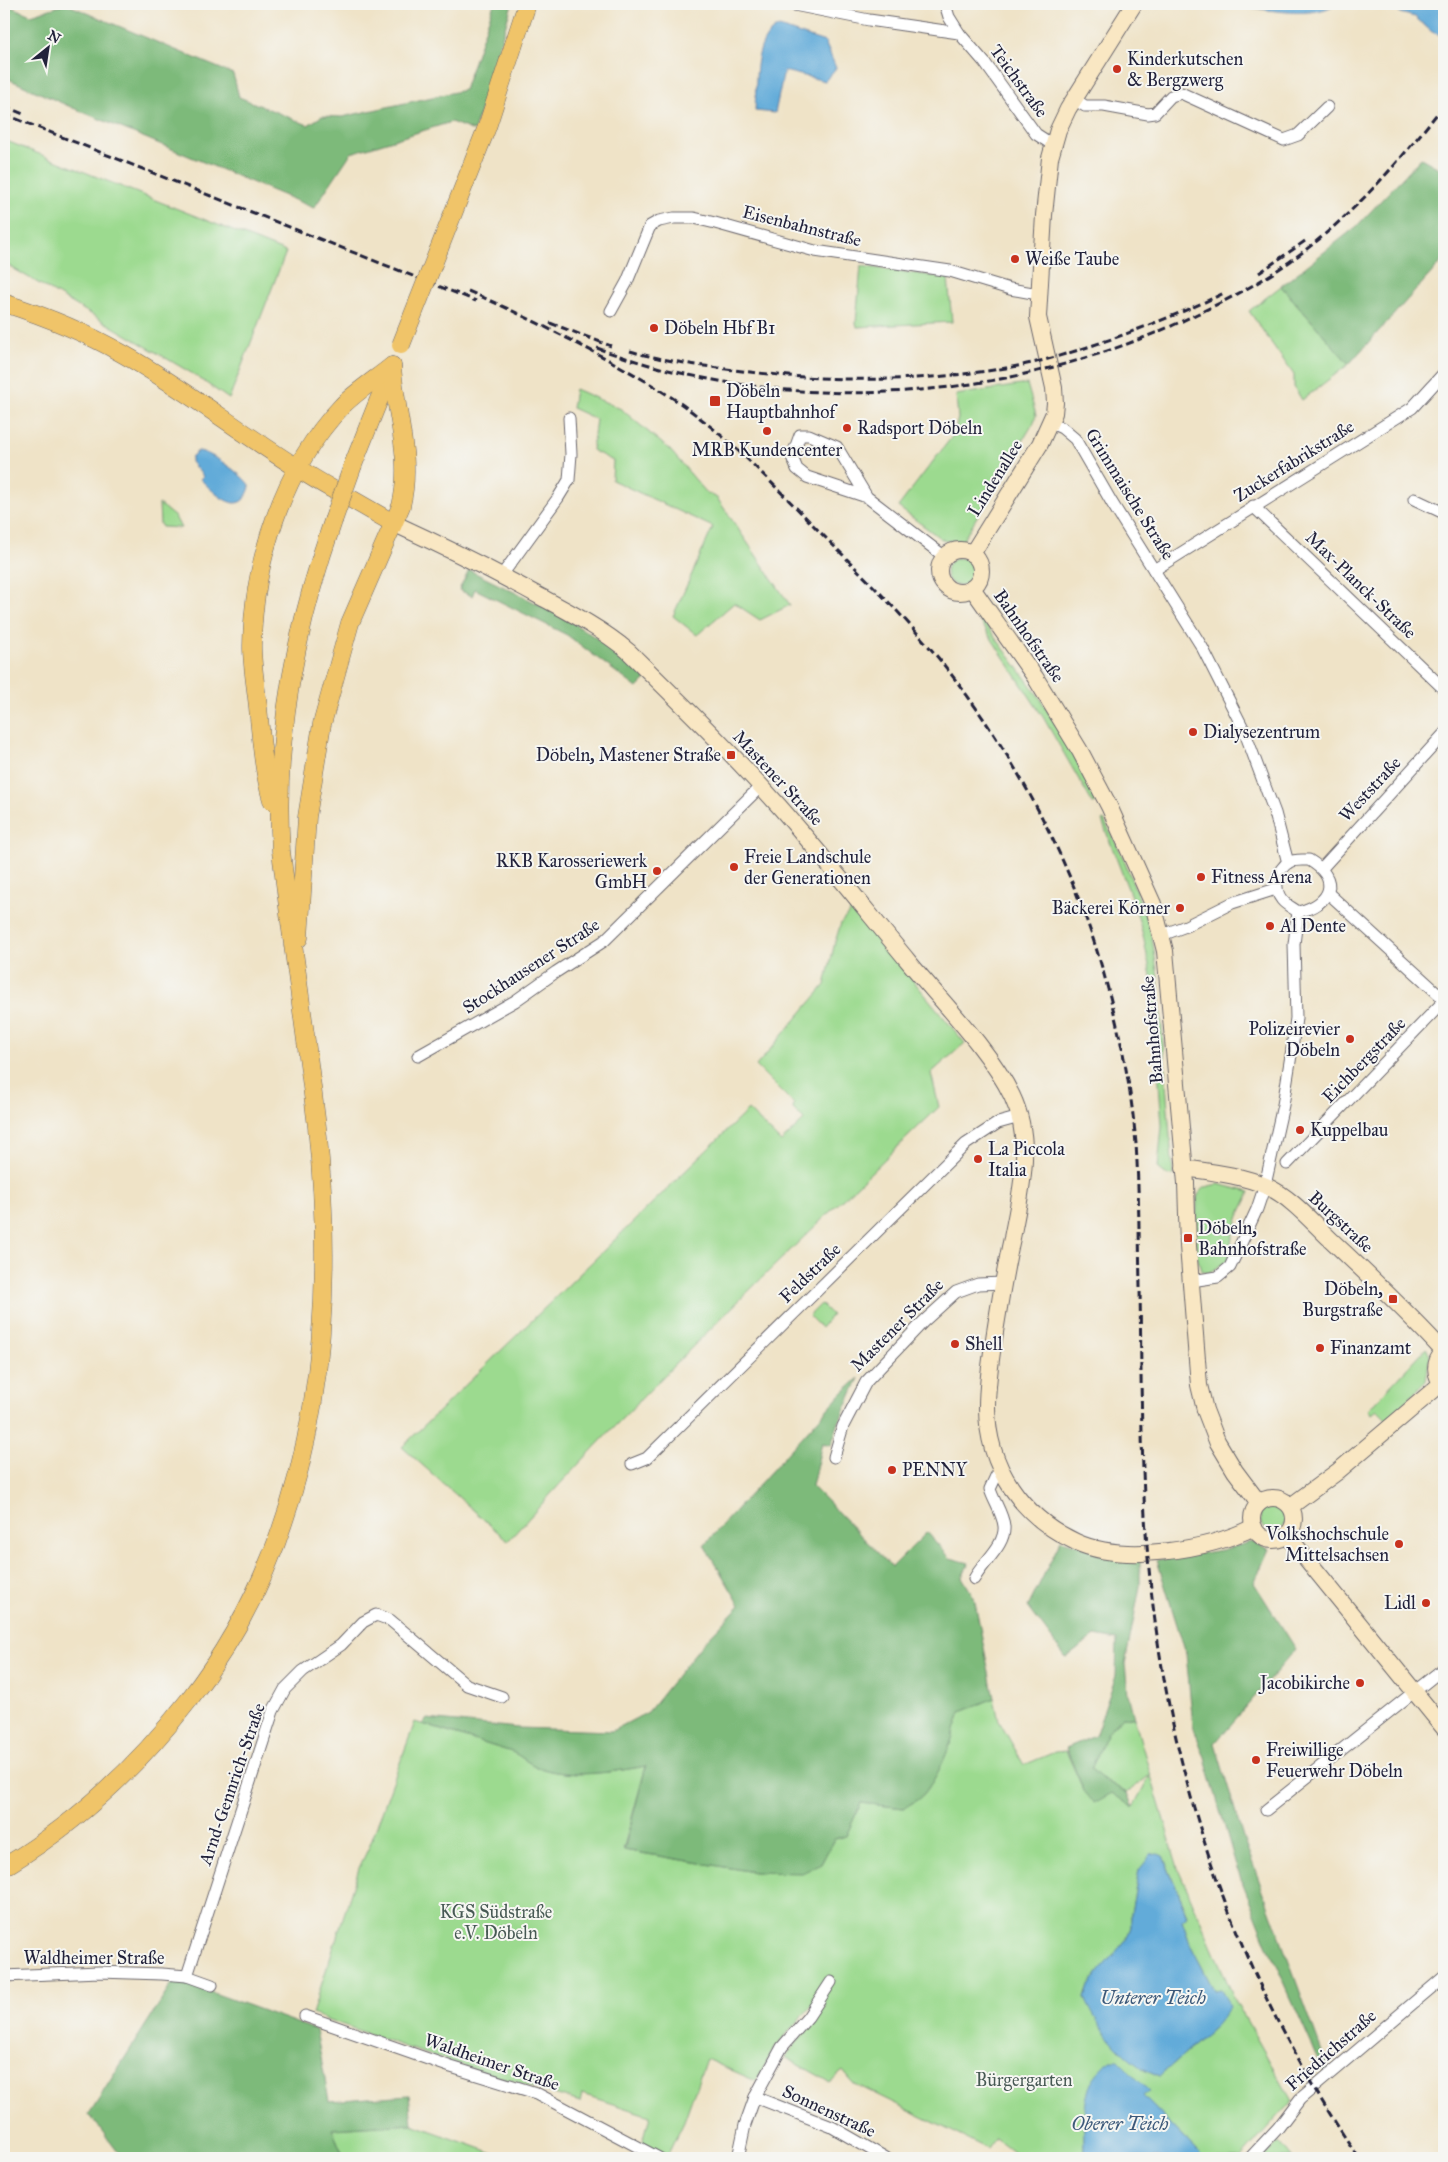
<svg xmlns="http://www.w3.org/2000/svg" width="1448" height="2162" font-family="'IM FELL Great Primer',serif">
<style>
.green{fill:#9cda8f;stroke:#5f7e65;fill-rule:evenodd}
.forest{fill:#7dba7a;stroke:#506e5a}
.water{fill:#62abd9;stroke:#42668a}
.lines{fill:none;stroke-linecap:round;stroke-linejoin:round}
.minor-casing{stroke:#6a666c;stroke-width:13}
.secondary-casing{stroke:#6a666c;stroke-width:18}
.primary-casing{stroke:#6a666c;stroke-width:19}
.minor{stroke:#fff;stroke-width:11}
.secondary{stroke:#f9e7c3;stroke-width:16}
.primary{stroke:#f0c469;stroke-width:18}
.rail{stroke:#22223b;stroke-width:3;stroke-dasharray:8 4;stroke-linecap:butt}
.primary-bridge-casing{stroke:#6a666c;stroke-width:19;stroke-linecap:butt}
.primary-bridge{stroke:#f0c469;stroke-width:18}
.poi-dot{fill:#c8321e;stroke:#f6f6f2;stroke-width:2}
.labels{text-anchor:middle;stroke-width:4;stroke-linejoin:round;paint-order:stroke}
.poi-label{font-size:18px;fill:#22223b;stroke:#f6f6f2;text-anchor:start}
.street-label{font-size:18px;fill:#22223b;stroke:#f6f6f2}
.park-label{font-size:18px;fill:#475954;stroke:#f6f6f2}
.water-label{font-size:19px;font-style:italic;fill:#3c597a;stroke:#f6f6f2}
</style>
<rect width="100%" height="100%" fill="#f6f6f2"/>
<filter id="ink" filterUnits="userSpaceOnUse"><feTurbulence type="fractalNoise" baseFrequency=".02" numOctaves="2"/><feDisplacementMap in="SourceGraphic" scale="10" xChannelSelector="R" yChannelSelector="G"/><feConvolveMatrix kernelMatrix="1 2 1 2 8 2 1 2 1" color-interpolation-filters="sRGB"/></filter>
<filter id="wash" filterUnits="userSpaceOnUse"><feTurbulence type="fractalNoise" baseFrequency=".0096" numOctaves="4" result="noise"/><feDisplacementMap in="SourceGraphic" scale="20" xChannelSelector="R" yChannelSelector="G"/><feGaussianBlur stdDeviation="1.12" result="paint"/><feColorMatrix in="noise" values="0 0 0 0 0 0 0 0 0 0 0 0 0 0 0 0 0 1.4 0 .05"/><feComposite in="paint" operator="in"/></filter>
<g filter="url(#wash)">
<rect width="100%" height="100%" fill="#efe3c7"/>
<g class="green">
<path d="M4 140 286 252 229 399 193 374 4 263Z"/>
<path d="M861 266 948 278 952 322 857 327 856 323Z"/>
<path d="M1281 286 1349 364 1302 400 1294 387V375L1249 311Z"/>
<path d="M1027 384 1036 415 1034 422 963 540 946 541 940 538 898 507 954 434 958 418 956 395Z"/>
<path d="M575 389 621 409 670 450 706 492 717 498 790 605 760 620 734 603 697 635 673 616 713 527 612 480 613 461 592 450 596 419 572 408Z"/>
<path d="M159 504 175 517 181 528 162 527 160 524Z"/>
<circle cx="960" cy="572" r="14"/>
<path d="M971 604 1040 698 1077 761 1096 803 1093 804 1043 717 970 606Z"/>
<path d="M1104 820 1122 855 1147 919 1152 937 1158 977 1173 1175 1168 1176 1158 1168 1162 1126 1152 981 1143 935 1135 907 1102 821Z"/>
<path d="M853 908 965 1043 931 1073 939 1107C792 1248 644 1389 508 1541L402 1447 748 1110 781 1142 804 1120 793 1109 794 1104 756 1066 825 985 835 942 841 923Z"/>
<path d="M1218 1184 1250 1192 1239 1216 1232 1237 1230 1253 1226 1262 1208 1273 1201 1271 1196 1252 1197 1197C1202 1187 1208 1186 1218 1184Z"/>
<path d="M821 1304 832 1315 821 1328 809 1316Z"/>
<path d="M1426 1348 1430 1354 1426 1381 1387 1420 1377 1410 1372 1414 1368 1410Z"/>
<circle cx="1273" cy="1518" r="13"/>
<path d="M994 1698 999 1721 1024 1765 1055 1752 1066 1751 1084 1791 1112 1793 1133 1807 1150 1775 1127 1793 1100 1777 1091 1769 1108 1732 1122 1717 1134 1718 1178 1868 1235 2000 1292 2101 1241 2158H1204L1143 2096 1148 2090 1118 2060 1089 2088 1084 2130V2158H1022L996 2138 988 2149 853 2083 843 2071 830 2082 785 2057 827 2006 814 2003 776 2046 756 2081 706 2059 684 2121 668 2154 643 2143 650 2116 582 2094 580 2102 414 2050 312 2014 359 1868 369 1847 415 1722 512 1752C521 1756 528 1763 535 1766 567 1780 613 1772 646 1766L623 1850 754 1872 821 1864 834 1839 846 1836 861 1803 904 1808C912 1803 920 1799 926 1791 943 1768 952 1739 961 1712ZM1163 1856 1188 1915 1182 1921 1191 1946 1214 1990 1216 2025 1160 2076 1142 2068 1100 2022 1085 1998 1089 1986 1100 1970 1126 1940 1131 1927V1913L1139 1870Z"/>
<path d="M412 2124 507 2158H344L332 2129Z"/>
<path d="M1280 2142 1293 2158H1263Z"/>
</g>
<g class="forest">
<path d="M4 4 31 15 66 4 233 74 239 97 308 125 322 116 342 117 464 90 494 4H512L474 131 451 122 351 153 314 208 73 108 4 77Z"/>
<path d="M1421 158 1444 171V259L1349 364 1281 286 1356 227Z"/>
<path d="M469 570C531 601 596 628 646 679L637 688 567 635 475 589 472 596 459 590Z"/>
<path d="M859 1378 839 1422 831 1445 822 1443 812 1486 892 1567 927 1532 950 1558 969 1563 962 1577 974 1597 994 1698 961 1712C952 1739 943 1769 926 1791 920 1799 912 1803 904 1808L861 1803 846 1836 834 1839 821 1864 802 1873 754 1872 624 1850 646 1766C613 1772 567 1780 535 1766 528 1763 521 1756 512 1752L422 1724 427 1719 518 1728 612 1731 648 1712 700 1647 740 1605 704 1545 842 1393Z"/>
<path d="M1061 1540 1140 1560V1586L1125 1664 1128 1694 1134 1718 1122 1717 1108 1732 1091 1769 1100 1777 1127 1793 1133 1808 1112 1793 1094 1803 1084 1791 1066 1748 1095 1736 1116 1676 1117 1640 1095 1636 1066 1658 1028 1607Z"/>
<path d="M1251 1542 1269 1549 1254 1583 1296 1649 1215 1743 1243 1837 1328 2068 1324 2072 1273 1958 1237 1869 1205 1758 1193 1726 1186 1654 1157 1560 1222 1550Z"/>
<path d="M175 1979 316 2030 329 2101 409 2095 412 2124 332 2129 344 2158H121L118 2152 89 2114Z"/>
</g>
<g class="water">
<path d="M1234 4H1335C1315 20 1258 9 1234 4Z"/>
<path d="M1394 4H1444V36L1432 32 1415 17 1400 13Z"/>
<path d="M779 27 825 42 836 68 825 81 784 71 775 113 755 111C757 85 751 39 779 27Z"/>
<path d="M198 451C209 451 246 476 250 487 240 521 214 492 200 479L203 476 191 462V457Z"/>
<path d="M1158 1854 1163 1856 1188 1916 1182 1921 1191 1946 1214 1990 1221 1989 1230 2007 1216 2025 1160 2076C1154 2073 1147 2071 1142 2068 1118 2053 1096 2024 1085 1998L1089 1986 1100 1970 1126 1940 1131 1927V1913L1139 1870 1151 1855Z"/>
<path d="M1110 2060H1118L1149 2091 1143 2096 1204 2158H1084C1084 2137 1082 2100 1092 2081 1096 2073 1104 2067 1110 2060Z"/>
</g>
</g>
<g filter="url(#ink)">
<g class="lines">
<defs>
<g id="minor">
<path d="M789 4 869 20 959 33 985 63 1036 134 1053 145"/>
<path d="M945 4 949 17 959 33"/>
<path d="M1074 99 1085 106H1104L1148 114 1155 113 1171 96 1181 93 1284 140 1298 135 1327 107"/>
<path d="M611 311 627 282 650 226 659 221 674 218H694L715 223 815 251 950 271 1010 289 1038 294"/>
<path d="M1051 423 1062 428 1075 439 1112 503 1202 647 1244 730 1275 813 1288 863"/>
<path d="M867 497 837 447 809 435H800L792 457 797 469 807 477 867 497 945 557"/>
<path d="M1414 499 1444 513"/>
<path d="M1253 506 1444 689"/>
<path d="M1154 570 1412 408 1444 373"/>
<path d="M502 575 558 498 569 480 571 454 569 418"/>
<path d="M1309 860C1341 879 1332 904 1298 912 1293 908 1286 905 1282 900 1273 889 1276 870 1289 862 1295 859 1302 860 1309 860Z"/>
<path d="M1322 868 1444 734"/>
<path d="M1328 893 1444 999"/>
<path d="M1162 935 1186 926 1232 903 1276 889"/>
<path d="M418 1056 515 1001 556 972 604 941 761 786"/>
<path d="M1287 1164 1444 1001"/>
<path d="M1191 1281 1218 1277 1230 1267 1257 1209 1265 1185 1283 1105 1292 1049 1296 1018 1294 944 1298 912"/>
<path d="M834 1457 843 1426 866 1382 923 1322 956 1292 978 1284 1003 1283"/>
<path d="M632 1464 647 1458 966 1144 998 1123 1020 1117"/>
<path d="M974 1579C983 1562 1006 1545 1004 1526 1003 1514 993 1500 990 1489L996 1476 1001 1471"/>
<path d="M1266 1810 1444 1668"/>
<path d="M4 1976 99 1972 162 1974 187 1976 212 1985"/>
<path d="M187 1976 273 1711 285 1689 303 1671 341 1645 363 1622 376 1615 390 1620 467 1685 502 1697"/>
<path d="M305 2016 451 2067 536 2093 659 2158"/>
<path d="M755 2097 832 2127 886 2158"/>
<path d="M738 2158 745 2125 755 2097 782 2047 808 2017 831 1982"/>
<path d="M1250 2158 1278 2128 1300 2099 1444 1977"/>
</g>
<g id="secondary">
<path d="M393 523C443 546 492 570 541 597 571 613 602 629 628 651 679 701 731 752 778 805 823 856 865 909 908 961 941 1001 990 1050 1012 1096 1034 1142 1021 1191 1012 1238 1005 1269 1000 1301 995 1332 991 1357 987 1382 987 1407 987 1467 1022 1517 1076 1542 1124 1564 1208 1550 1254 1527"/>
<circle cx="960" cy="571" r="21"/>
<path d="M972 554 1040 444 1054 413 1055 403 1054 388 1038 317 1044 215 1050 158 1058 130 1068 109 1134 4"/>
<path d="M972 588 1035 677 1080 751 1109 806 1153 904 1165 951 1186 1183 1188 1246 1199 1385 1205 1410 1217 1441 1235 1471 1259 1503"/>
<path d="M1184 1168C1211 1172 1241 1175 1266 1186 1291 1197 1311 1221 1330 1239 1369 1276 1408 1312 1444 1352"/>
<path d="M1444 1351C1434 1361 1433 1375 1444 1385"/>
<circle cx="1273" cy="1519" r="21"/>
<path d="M1291 1506 1337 1472 1442 1383"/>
<path d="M1287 1535 1444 1728"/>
</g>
<g id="primary">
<path d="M439 249 487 127 527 4"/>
<path d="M4 303C45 316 85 332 123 354 195 394 259 448 332 489"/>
<path d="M353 465 391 369"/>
<path d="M353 500 393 523"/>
<path d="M272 800C263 771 261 737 258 707 256 687 252 666 252 646 253 562 283 468 342 406 357 391 376 379 392 366"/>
<path d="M299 938 307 817 322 724 350 623 401 506C413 458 395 413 392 366"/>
<path d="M4 1867C76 1824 137 1767 188 1701 316 1537 338 1328 317 1127 306 1035 292 943 281 851 273 738 296 627 333 521"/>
</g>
</defs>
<use href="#minor" class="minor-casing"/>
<use href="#secondary" class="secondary-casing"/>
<use href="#primary" class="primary-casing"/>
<use href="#minor" class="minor"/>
<use href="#secondary" class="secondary"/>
<use href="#primary" class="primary"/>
<g class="rail">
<path d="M4 106 26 115"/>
<path d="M4 114 476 301"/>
<path d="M1259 273 1308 239"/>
<path d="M468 291C516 311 561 335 607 359 639 377 671 395 700 418 750 457 797 510 843 555 876 589 910 623 940 660 1013 751 1071 859 1103 971 1119 1027 1131 1085 1136 1144 1139 1191 1139 1239 1140 1287 1141 1357 1141 1427 1144 1496 1154 1733 1224 1963 1359 2158"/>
<path d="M550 323 611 346"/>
<path d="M597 348C790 419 1013 404 1197 314 1230 299 1263 281 1292 260 1352 217 1399 162 1444 105"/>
<path d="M630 351C667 362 704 366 742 371 829 382 919 383 1006 368 1046 362 1085 348 1123 335 1157 322 1191 309 1224 293"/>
</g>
<defs>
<g id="primary-bridge">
<path d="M401 345 439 249"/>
<path d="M333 521 353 465"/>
</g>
</defs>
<use href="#primary-bridge" class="primary-bridge-casing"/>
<use href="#primary-bridge" class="primary-bridge"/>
</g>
</g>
<g class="poi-dot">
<circle cx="1117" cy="69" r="5"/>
<circle cx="1015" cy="259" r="5"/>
<circle cx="654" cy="328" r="5"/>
<rect x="709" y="395" width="12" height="12" rx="2.5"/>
<circle cx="847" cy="428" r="5"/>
<circle cx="767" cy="431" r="5"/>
<circle cx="1193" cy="732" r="5"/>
<rect x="726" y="750" width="10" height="10" rx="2.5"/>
<circle cx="734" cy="867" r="5"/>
<circle cx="657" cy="871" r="5"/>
<circle cx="1201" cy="877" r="5"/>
<circle cx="1180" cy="908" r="5"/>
<circle cx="1270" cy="926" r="5"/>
<circle cx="1350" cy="1039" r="5"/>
<circle cx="1300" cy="1130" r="5"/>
<circle cx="978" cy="1159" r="5"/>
<rect x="1183" y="1233" width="10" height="10" rx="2.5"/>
<rect x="1388" y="1294" width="10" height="10" rx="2.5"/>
<circle cx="955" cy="1344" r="5"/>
<circle cx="1320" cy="1348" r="5"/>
<circle cx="892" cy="1470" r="5"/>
<circle cx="1399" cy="1544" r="5"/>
<circle cx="1426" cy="1603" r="5"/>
<circle cx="1360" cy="1683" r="5"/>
<circle cx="1256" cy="1760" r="5"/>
</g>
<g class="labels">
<g class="poi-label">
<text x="1127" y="65">Kinderkutschen<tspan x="1127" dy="21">&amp; Bergzwerg</tspan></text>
<text x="1025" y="265">Weiße Taube</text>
<text x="664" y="334">Döbeln Hbf B1</text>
<text x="726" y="397">Döbeln<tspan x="726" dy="21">Hauptbahnhof</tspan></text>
<text x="857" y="434">Radsport Döbeln</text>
<text x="767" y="456" text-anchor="middle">MRB Kundencenter</text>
<text x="1203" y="738">Dialysezentrum</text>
<text x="721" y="761" text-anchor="end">Döbeln, Mastener Straße</text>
<text x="744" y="863">Freie Landschule<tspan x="744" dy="21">der Generationen</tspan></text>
<text x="647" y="867" text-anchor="end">RKB Karosseriewerk<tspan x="647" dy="21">GmbH</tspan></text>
<text x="1211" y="883">Fitness Arena</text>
<text x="1170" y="914" text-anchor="end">Bäckerei Körner</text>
<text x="1280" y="932">Al Dente</text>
<text x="1340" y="1035" text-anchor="end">Polizeirevier<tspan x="1340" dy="21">Döbeln</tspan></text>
<text x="1310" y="1136">Kuppelbau</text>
<text x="988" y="1155">La Piccola<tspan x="988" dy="21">Italia</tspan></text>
<text x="1198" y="1234">Döbeln,<tspan x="1198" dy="21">Bahnhofstraße</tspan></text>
<text x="1383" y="1295" text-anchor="end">Döbeln,<tspan x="1383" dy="21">Burgstraße</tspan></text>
<text x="965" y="1350">Shell</text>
<text x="1330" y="1354">Finanzamt</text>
<text x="902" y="1476">PENNY</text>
<text x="1389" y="1540" text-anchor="end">Volkshochschule<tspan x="1389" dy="21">Mittelsachsen</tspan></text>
<text x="1416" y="1609" text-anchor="end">Lidl</text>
<text x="1350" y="1689" text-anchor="end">Jacobikirche</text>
<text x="1266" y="1756">Freiwillige<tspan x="1266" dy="21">Feuerwehr Döbeln</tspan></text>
</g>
<g class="street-label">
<text transform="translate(1019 81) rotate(54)" y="6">Teichstraße</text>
<text transform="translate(802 226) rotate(14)" y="6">Eisenbahnstraße</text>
<text transform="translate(1294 461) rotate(-32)" y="6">Zuckerfabrikstraße</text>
<text transform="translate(995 478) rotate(-58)" y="6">Lindenallee</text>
<text transform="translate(1130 494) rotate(58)" y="6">Grimmaische Straße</text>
<text transform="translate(1361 585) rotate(44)" y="6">Max-Planck-Straße</text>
<text transform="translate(1029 636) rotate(55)" y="6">Bahnhofstraße</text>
<text transform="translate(778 778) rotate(47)" y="6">Mastener Straße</text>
<text transform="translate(1370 789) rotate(-47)" y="6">Weststraße</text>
<text transform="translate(531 966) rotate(-33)" y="6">Stockhausener Straße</text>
<text transform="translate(1152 1030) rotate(-95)" y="6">Bahnhofstraße</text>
<text transform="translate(1364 1060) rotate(-46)" y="6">Eichbergstraße</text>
<text transform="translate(1341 1222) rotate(43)" y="6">Burgstraße</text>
<text transform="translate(810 1273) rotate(-44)" y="6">Feldstraße</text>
<text transform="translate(897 1325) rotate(-45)" y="6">Mastener Straße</text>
<text transform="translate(232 1784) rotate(-71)" y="6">Arnd-Gennrich-Straße</text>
<text x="94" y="1964">Waldheimer Straße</text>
<text transform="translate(1331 2050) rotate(-41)" y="6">Friedrichstraße</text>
<text transform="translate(492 2062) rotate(19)" y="6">Waldheimer Straße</text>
<text transform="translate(829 2111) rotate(25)" y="6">Sonnenstraße</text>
</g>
<g class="park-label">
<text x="496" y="1918">KGS Südstraße<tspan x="496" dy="21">e.V. Döbeln</tspan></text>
<text x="1024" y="2086">Bürgergarten</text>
</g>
<g class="water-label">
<text x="1153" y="2004">Unterer Teich</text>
<text x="1120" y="2130">Oberer Teich</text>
</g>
</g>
<rect width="1448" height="2162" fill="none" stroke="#f6f6f2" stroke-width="20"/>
<g transform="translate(48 48) rotate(30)" stroke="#f6f6f2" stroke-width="4" paint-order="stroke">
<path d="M0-4L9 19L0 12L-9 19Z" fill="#22223b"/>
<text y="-8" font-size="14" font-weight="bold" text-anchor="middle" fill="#22223b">N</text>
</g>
</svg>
